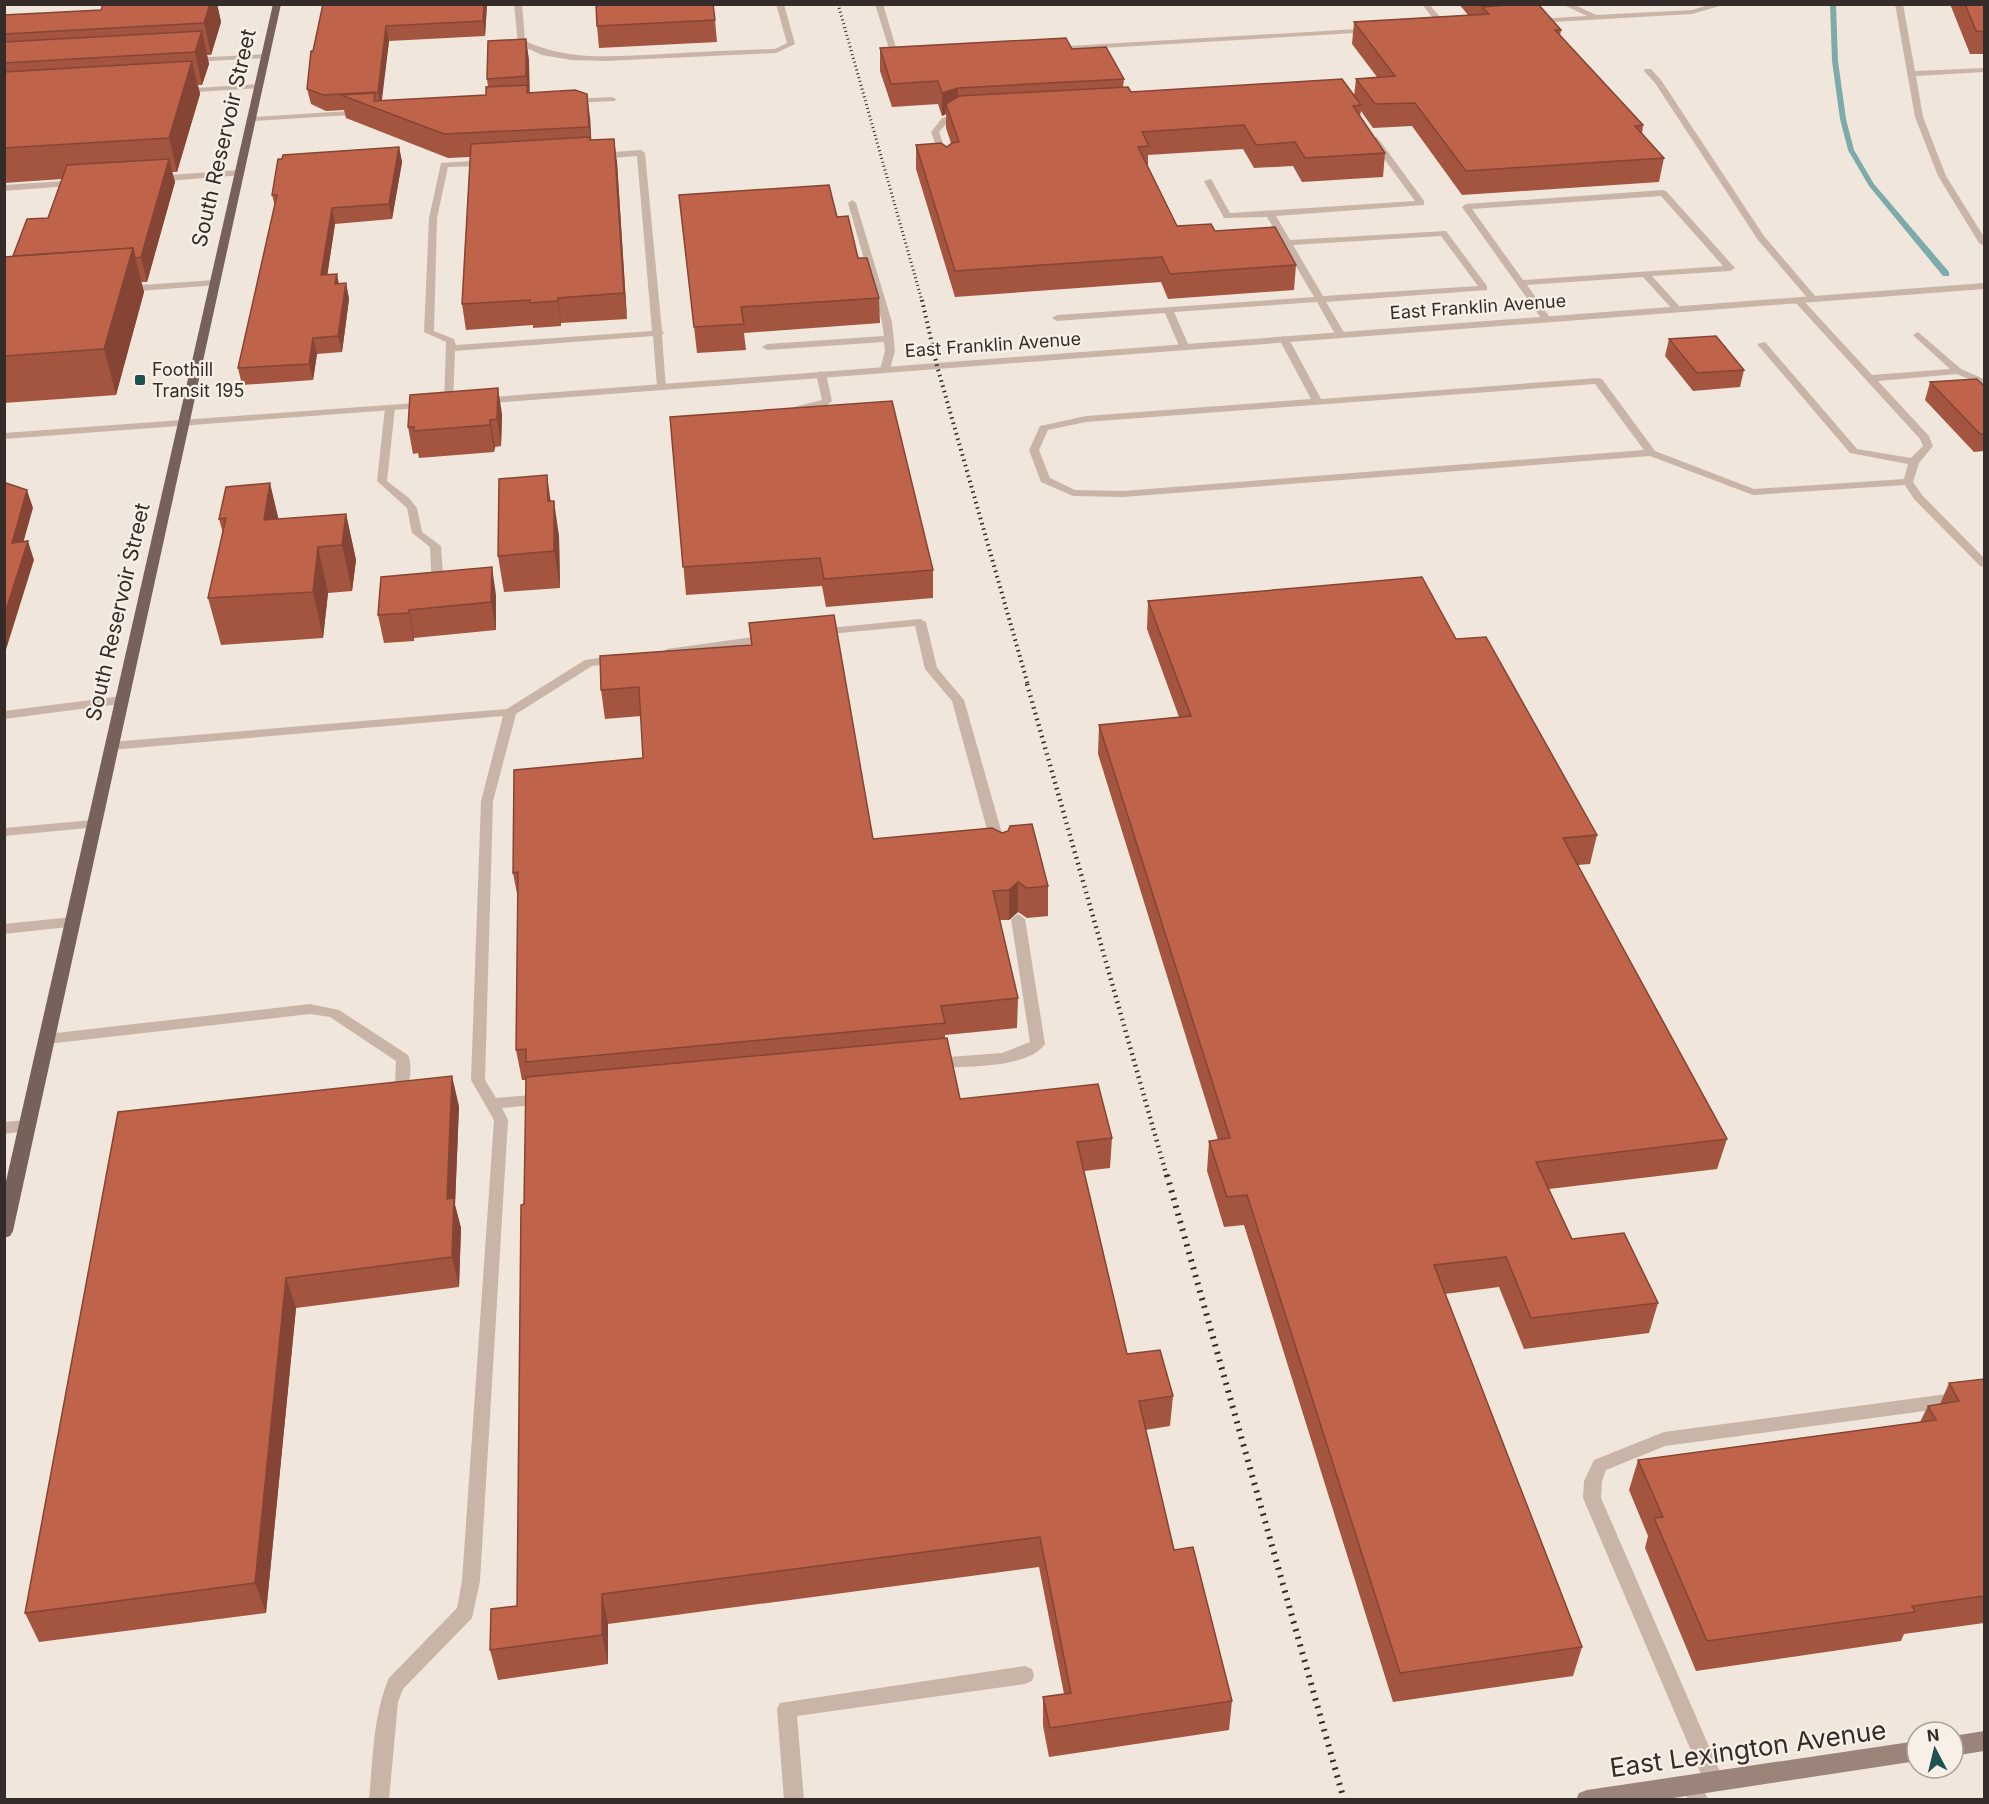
<svg xmlns="http://www.w3.org/2000/svg" width="1989" height="1804" font-family="Inter,sans-serif">
<style>
.lines{fill:none;stroke-linecap:round;stroke-linejoin:round}
.stream{fill:#7cabac;fill-rule:evenodd}
.lane{fill:#c8b5a8;fill-rule:evenodd}
.street{fill:#c8b5a8;fill-rule:evenodd}
.secondary{fill:#9b857a;fill-rule:evenodd}
.primary{fill:#76625a;fill-rule:evenodd}
.rail-far3{stroke:#352b28;stroke-width:3;stroke-dasharray:1 3;stroke-linecap:butt}
.rail-far2{stroke:#352b28;stroke-width:4;stroke-dasharray:1.5 4;stroke-linecap:butt}
.rail-far1{stroke:#352b28;stroke-width:4.5;stroke-dasharray:1.5 4.5;stroke-linecap:butt}
.rail{stroke:#352b28;stroke-width:6;stroke-dasharray:2 6;stroke-linecap:butt}
.wall{fill:#a45540}
.shaded-wall{fill:#864534}
.building{fill:#bf634b;stroke:#864534;stroke-width:1.5}
.poi-dot{fill:#205254;stroke:#f8f0e7;stroke-width:2}
.labels{text-anchor:middle;stroke-width:4.5;stroke-linejoin:round;paint-order:stroke}
.far-street-label{font-size:18px;fill:#352b28;stroke:#f8f0e7}
.far-poi-label{font-size:18px;fill:#352b28;stroke:#f8f0e7;text-anchor:start}
.street-label{font-size:21px;fill:#352b28;stroke:#f8f0e7}
.near-street-label{font-size:26px;fill:#352b28;stroke:#f8f0e7}
</style>
<rect width="100%" height="100%" fill="#f0e6db"/>
<g class="lines">
<path class="stream" d="M1830 4H1836L1838 61 1846 119 1854 150 1874 184 1949 272V276H1943L1869 186 1848 150 1840 119 1832 61Z"/>
<g class="lane">
<path d="M514 4H522L525 41C571 62 615 56 664 54 701 52 738 50 775 49L787 43 776 4H784L795 44 776 53 606 61 571 60 542 55 518 44Z"/>
<path d="M875 4H883L897 51 910 55V59H904L890 52Z"/>
<path d="M1422 4H1429L1446 24V28H1440Z"/>
<path d="M1562 4H1573L1596 15 1692 10 1712 4H1726L1692 14 1535 23 1531 21 1535 19 1587 16Z"/>
<path d="M1895 4H1903L1915 71 1984 68V72L1916 76 1923 117 1946 176 1984 237V246L1979 243 1938 176 1915 117Z"/>
<path d="M1375 28 1376 30 1372 32 1052 51 1048 49 1052 47Z"/>
<path d="M269 54 270 56 266 58 190 62 186 60 190 58Z"/>
<path d="M1645 69H1651L1661 80 1764 236 1816 297V301H1810L1758 240 1655 83 1644 71Z"/>
<path d="M259 84 263 86 262 88 180 93 176 91 180 89Z"/>
<path d="M612 97 616 99 615 101 571 103 567 101 571 99Z"/>
<path d="M364 110H367V114L252 121 248 119 252 117Z"/>
<path d="M963 113H966V117L948 122 939 132 949 161 942 163 931 132 942 118Z"/>
<path d="M1371 137H1377L1424 201V205L1276 216 1290 240 1446 231 1487 286V290L1326 302 1345 334 1340 337 1335 334 1317 302 1174 312 1189 346 1184 349 1179 346 1165 313 1057 321 1052 318 1057 315 1314 297 1267 217 1224 218 1204 181 1211 179 1230 213 1415 201 1371 141ZM1441 236 1478 286 1323 296 1293 245Z"/>
<path d="M641 150 645 153 662 331 664 333 662 335 666 389H658L657 387 653 336 455 351 453 404 452 406H444L446 342 424 332 429 218 441 163 487 160 491 163 487 166 448 167 437 218 434 331 454 339 456 345 652 331 637 156 599 159 595 156 599 153Z"/>
<path d="M240 170 244 173 243 175 155 182 151 179 155 176Z"/>
<path d="M79 180 83 183 82 185 4 191V185Z"/>
<path d="M1663 190 1666 191 1735 268 1730 271 1652 276 1680 307V311H1674L1643 277 1527 285 1551 319 1543 321 1462 207 1466 204ZM1661 196 1723 266 1523 280 1472 209Z"/>
<path d="M852 200 856 203 892 322 895 351 890 369 885 372 880 369 885 351 884 342 767 350 762 347 767 344 884 336 882 322 848 203Z"/>
<path d="M215 280 218 281V285L126 292 121 289 126 286Z"/>
<path d="M1795 298H1801L1872 375 1950 369 1915 337 1913 335 1918 332 1961 369 1984 379V386L1957 374 1878 381 1929 436 1933 446 1919 463 1913 482 1922 495 1984 558V567L1980 566 1914 499 1905 485 1753 495 1650 456 1123 497 1073 496 1041 482 1029 450 1040 426 1086 416 1311 399 1279 339 1284 336 1289 339 1321 399 1598 378 1602 379 1655 451 1754 489 1904 479 1908 464 1850 453 1757 344 1765 342 1857 449 1911 458 1923 446 1920 439 1795 302ZM1595 384 1644 450 1123 491 1075 490 1050 478 1039 450 1048 430 1086 422Z"/>
<path d="M821 371 826 374 832 401 826 406 794 411V407L822 400 816 374Z"/>
<path d="M390 405 395 408 387 481 409 498 417 508 422 532 441 546 444 588 442 590H434L432 588 430 547 412 533 407 508 377 481 385 408Z"/>
<path d="M920 619 926 622 937 668 964 700 1005 844 1003 847H993L991 844 952 701 925 669 915 626 819 635 813 632 819 629Z"/>
<path d="M767 635 771 637 773 639 771 641 667 657 661 653 667 649Z"/>
<path d="M618 655 622 656 624 659 622 662 592 666 516 714 493 801 485 1080 496 1098 543 1094 548 1095 550 1099 548 1103 543 1104 502 1108 508 1120 480 1581 472 1618 403 1689 398 1702 389 1800H369C373 1759 373 1715 389 1678L457 1608 462 1581 494 1120 471 1080 481 801 503 716 111 750 105 746 111 742 507 709 585 660Z"/>
<path d="M93 820 99 824 98 827 4 836V828Z"/>
<path d="M1018 914 1025 919 1045 1044C1028 1069 963 1066 935 1068L930 1067 928 1063 930 1059 935 1058 1002 1053 1030 1042 1011 919Z"/>
<path d="M310 1004 339 1010 408 1055C412 1063 411 1079 407 1087H397L395 1083 396 1061 330 1017 310 1014 47 1044 42 1043 40 1039 42 1035 47 1034Z"/>
<path d="M1984 1389V1403L1665 1446 1606 1470 1602 1481 1601 1498 1724 1781 1721 1788 1714 1790 1707 1788 1583 1498 1584 1481 1594 1460 1664 1432Z"/>
<path d="M1025 1666 1032 1669 1034 1675 1032 1681 1025 1684 797 1716 804 1800H784L777 1709 780 1703Z"/>
<path d="M1692 1775 1699 1777 1708 1800H1688L1682 1784 1685 1777Z"/>
</g>
<g class="street">
<path d="M1984 283V289L480 404 474 401 480 398Z"/>
<path d="M429 402 435 405 433 407 4 439V433Z"/>
<path d="M122 696 127 697 129 700 127 703 4 719V711Z"/>
<path d="M72 917 80 922 77 926 4 934V924Z"/>
<path d="M27 1120 33 1122 35 1126 33 1130 4 1134V1122Z"/>
</g>
<g class="secondary">
<path d="M1984 1731V1751L1953 1756V1736Z"/>
<path d="M1917 1741V1761L1660 1800H1576L1579 1793 1587 1790Z"/>
</g>
<path class="primary" d="M273 4H281L13 1231 10 1236 4 1238V1190Z"/>
<path class="rail-far3" d="M838 4 922 301"/>
<path class="rail-far2" d="M922 300 937 366 1028 685"/>
<path class="rail-far1" d="M1027 684 1167 1177"/>
<path class="rail" d="M1167 1175 1344 1800"/>
</g>
<g class="wall">
<path d="M103 4H217L221 22 211 55H207L209 64 202 85H198L200 94 177 172H172L175 182 147 282H141L144 292 116 395 4 403V257L13 256 48 218 62 179 4 183V15L101 10Z"/>
<path d="M323 4H487L485 36 389 41 381 101 486 95 488 87 487 79 526 39 529 61V92L590 117 591 140 617 162 627 319 561 323V326L533 328V325L466 330 462 304 470 157 448 158 346 118 344 110 326 111 311 104 307 89 313 51Z"/>
<path d="M1459 4H1538L1561 30 1560 36 1643 125 1642 134 1664 158 1659 182 1462 195 1412 126 1373 128 1361 111 1360 116 1385 153 1383 177 1302 182 1293 166 1254 168 1243 149 1148 155V166L1177 226 1215 231 1296 265 1294 290 1168 299 1161 282 955 297 916 169V145L947 147 951 143 946 128V114L942 116 938 104 892 107 880 71V48L1072 49 1124 79 1123 87 1131 92 1354 96 1356 79 1377 77 1352 44 1354 22 1468 15Z"/>
<path d="M1950 4H1984V54H1970Z"/>
<path d="M715 20 717 42 599 48 597 26Z"/>
<path d="M399 147 402 162 392 219 335 224 327 275 339 284 346 283 349 299 342 352 317 354 313 380 242 385 238 368 275 206 272 195Z"/>
<path d="M679 195 858 258 879 298 880 323 744 333 746 350 697 353Z"/>
<path d="M1669 339 1744 370 1740 387 1693 391 1665 356Z"/>
<path d="M1930 382 1984 386V451L1974 452 1925 400Z"/>
<path d="M502 414 501 446 495 447 494 452 419 458 418 453 413 454 408 427Z"/>
<path d="M670 417 933 570V598L826 607 822 586 686 595Z"/>
<path d="M226 487 279 519 346 514 356 560 352 591 328 593 323 638 221 645 208 598 223 533 219 519Z"/>
<path d="M559 536 560 588 504 592 498 556Z"/>
<path d="M381 577 496 595V630L414 638V641L384 643 378 615Z"/>
<path d="M1148 601 1456 639 1597 835 1590 864 1578 865 1727 1139 1717 1169 1549 1189 1572 1239 1658 1303 1649 1333 1524 1349 1499 1287 1445 1294 1582 1647 1573 1676 1393 1702 1244 1225 1224 1227 1207 1171 1209 1141 1218 1140 1098 754 1099 725 1179 717 1147 629Z"/>
<path d="M749 623 873 839 1048 886V916L1027 918 1018 912 1009 920H1000L1018 998 1017 1028 945 1035V1038L960 1099 1112 1138 1110 1168 1084 1171 1127 1354 1173 1396 1170 1426 1145 1430 1174 1550 1232 1701 1229 1730 1049 1757 1043 1726V1697L1064 1694 1039 1567 608 1624V1664L498 1680 490 1650 517 1606 526 1080H522L516 1050 518 899 513 873 643 758 641 716 605 719 601 690 751 645Z"/>
<path d="M459 1106 455 1205 461 1228 459 1287 296 1308 266 1613 39 1642 25 1613 118 1112Z"/>
<path d="M1984 1379V1623L1904 1634 1901 1641 1696 1671 1645 1548 1648 1536 1629 1490 1638 1460 1920 1422 1928 1406 1940 1404 1949 1383Z"/>
</g>
<g class="shaded-wall">
<path d="M210 4H217L221 22 211 55 204 23Z"/>
<path d="M484 4H487L485 36 483 21Z"/>
<path d="M386 26 389 41 381 108 378 92Z"/>
<path d="M202 31 209 64 202 85 195 52Z"/>
<path d="M526 39 529 61 530 99 526 76Z"/>
<path d="M192 61 200 94 177 172 169 138Z"/>
<path d="M958 88V111L946 104V114L942 116V93Z"/>
<path d="M587 94 590 117 592 151 589 127Z"/>
<path d="M614 139 617 162 627 319 624 293Z"/>
<path d="M399 147 402 162 392 219 389 204Z"/>
<path d="M169 159 175 182 147 282 141 257Z"/>
<path d="M332 208 335 224 325 291 321 275Z"/>
<path d="M133 248 144 292 116 395 104 349Z"/>
<path d="M337 274 340 290 335 284Z"/>
<path d="M346 283 349 299 342 352 338 336Z"/>
<path d="M558 298 561 323V326L558 301Z"/>
<path d="M313 338 317 354 313 380 309 364Z"/>
<path d="M498 388 502 414 501 446 497 419Z"/>
<path d="M490 420 495 447 494 452 490 425Z"/>
<path d="M547 475 552 511 548 501Z"/>
<path d="M270 483 281 529 264 520Z"/>
<path d="M27 490 33 508 18 561 12 543Z"/>
<path d="M554 501 559 536 560 588 554 551Z"/>
<path d="M346 514 356 560 352 591 342 545Z"/>
<path d="M28 541 34 560 4 656V616Z"/>
<path d="M318 547 328 593 323 638 313 592Z"/>
<path d="M492 567 496 595V630L491 602Z"/>
<path d="M409 610 414 638V641L409 613Z"/>
<path d="M1018 882V912L1009 920V890Z"/>
<path d="M452 1076 459 1106 455 1205 461 1228 459 1287 452 1257 447 1199Z"/>
<path d="M286 1278 296 1308 266 1613 255 1583Z"/>
<path d="M602 1594 608 1624V1664L602 1635Z"/>
</g>
<g class="building">
<path d="M103 4H210L204 23 4 34V15L101 10Z"/>
<path d="M323 4H484L483 21 386 26 378 92 323 95 307 89 311 51H313Z"/>
<path d="M596 4H713L715 20 597 26Z"/>
<path d="M1518 4H1538L1561 30H1555L1643 125 1635 126 1664 158 1466 171 1415 103 1375 104 1356 79 1395 76 1354 22 1489 14 1482 7Z"/>
<path d="M1965 4H1984V32L1976 31Z"/>
<path d="M202 31 195 52 4 63V42Z"/>
<path d="M1066 38 1072 49 1106 47 1124 79 958 88 942 93 938 81 891 84 880 48Z"/>
<path d="M526 39V76L487 79 488 41Z"/>
<path d="M192 61 169 138 4 148V72Z"/>
<path d="M1342 79 1361 105 1353 106 1385 153 1305 158 1295 142 1256 145 1244 125 1142 132 1149 146 1138 147 1177 226 1211 224 1215 231 1275 227 1296 265 1170 274 1162 257 955 271 916 145 941 143 947 147 952 143 959 142 946 104 959 96 1128 87 1131 92Z"/>
<path d="M527 85V93L575 90 587 94 589 127 444 134 341 95 375 93 374 101 486 95V87Z"/>
<path d="M589 137 590 140 614 139 624 293 558 298V301L530 303V300L462 304 471 144Z"/>
<path d="M399 147 389 204 332 208 321 275 337 274 335 284 346 283 338 336 313 338 309 364 238 368 277 195H272L278 159H282L283 155Z"/>
<path d="M169 159 141 257 135 258 133 248 13 256 27 219 48 218 67 165Z"/>
<path d="M829 185 837 217 848 216 858 258H867L879 298 741 307 744 324 694 327 679 195Z"/>
<path d="M133 248 104 349 4 356V257Z"/>
<path d="M1716 336 1744 370 1697 373 1669 339Z"/>
<path d="M1977 379 1984 386V434H1980L1930 382Z"/>
<path d="M498 388 497 419 490 420V425L414 431V427H408L410 395Z"/>
<path d="M892 401 933 570 824 579 820 558 683 567 670 417Z"/>
<path d="M547 475 548 501H554V551L498 556 499 479Z"/>
<path d="M6 483 27 490 12 543 28 541 4 616V487Z"/>
<path d="M270 483 264 520 346 514 342 545 318 547 313 592 208 598 226 518 219 519 226 487Z"/>
<path d="M492 567 491 602 409 610V613L378 615 381 577Z"/>
<path d="M1422 577 1456 639 1486 637 1597 835 1563 838 1727 1139 1536 1162 1572 1239 1624 1233 1658 1303 1531 1318 1506 1257 1434 1265 1582 1647 1400 1673 1247 1195 1227 1197 1209 1141 1230 1138 1099 725 1191 716 1148 601Z"/>
<path d="M834 615 873 839 992 828 1002 833 1008 831 1010 826 1032 824 1048 886 1027 888 1018 882 1009 890 993 891 1018 998 941 1006 945 1023 526 1062V1049L516 1050 518 872 513 873 514 770 643 758 639 687 601 690 600 656 752 645 749 623Z"/>
<path d="M947 1038 960 1099 1098 1084 1112 1138 1077 1142 1127 1354 1160 1350 1173 1396 1139 1401 1174 1550 1193 1547 1232 1701 1050 1728 1043 1697 1071 1693 1040 1537 602 1594V1635L490 1650 491 1609 517 1606 521 1205 524 1204 526 1077Z"/>
<path d="M452 1076 447 1199 454 1198 452 1257 286 1278 255 1583 25 1613 118 1112Z"/>
<path d="M1984 1379V1596L1912 1606 1915 1612 1707 1641 1654 1518 1663 1517 1638 1460 1936 1420 1928 1406 1959 1401 1949 1383Z"/>
</g>
<rect class="poi-dot" x="134" y="374" width="12" height="12" rx="3"/>
<g class="labels">
<g class="far-street-label">
<text transform="translate(1478 307) rotate(-4)" y="6">East Franklin Avenue</text>
<text transform="translate(993 345) rotate(-4)" y="6">East Franklin Avenue</text>
</g>
<g class="far-poi-label">
<text x="152" y="376">Foothill<tspan x="152" dy="21">Transit 195</tspan></text>
</g>
<g class="street-label">
<text transform="translate(224 138) rotate(-77)" y="7">South Reservoir Street</text>
<text transform="translate(118 612) rotate(-77)" y="7">South Reservoir Street</text>
</g>
<g class="near-street-label">
<text transform="translate(1748 1749) rotate(-8)" y="9">East Lexington Avenue</text>
</g>
</g>
<rect width="1989" height="1804" fill="none" stroke="#352b28" stroke-width="12"/>
<g transform="translate(1935 1750) rotate(353)"><circle r="28" fill="#f8f0e7" stroke="#aaa19b" stroke-width="1.5"/>
<path d="M0-4.5L10 22L0 15L-10 22Z" fill="#205254"/>
<text y="-9" font-size="16" font-weight="bold" text-anchor="middle" fill="#352b28">N</text>
</g>
</svg>
